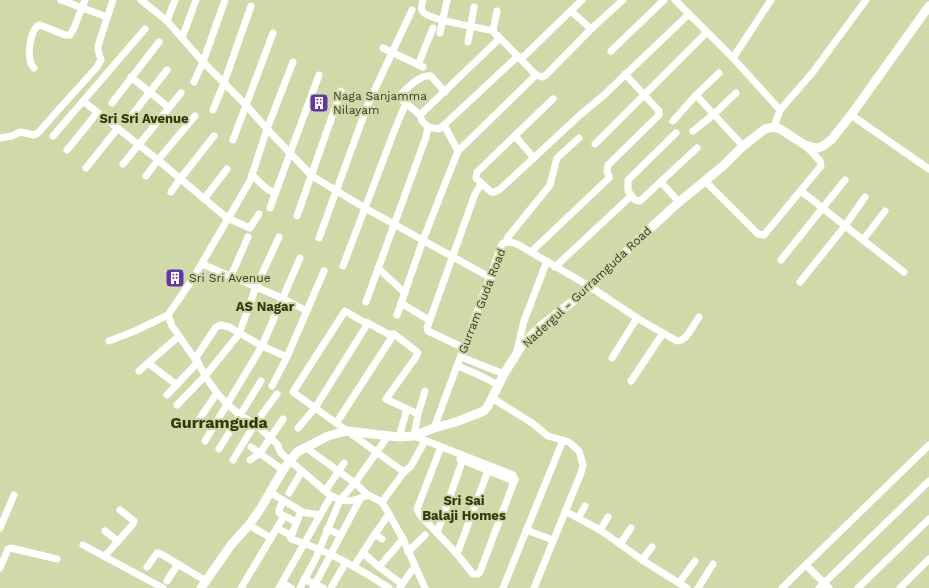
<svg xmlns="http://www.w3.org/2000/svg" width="929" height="588" font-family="'Work Sans',sans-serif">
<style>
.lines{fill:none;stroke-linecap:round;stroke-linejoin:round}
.minor{stroke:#fff;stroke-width:7}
.major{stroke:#fff;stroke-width:9}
.labels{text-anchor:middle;stroke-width:4;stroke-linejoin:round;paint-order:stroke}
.poi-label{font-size:12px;fill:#383c28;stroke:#d0d9a8;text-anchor:start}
.street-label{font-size:12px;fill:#383c28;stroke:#d0d9a8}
.neighbourhood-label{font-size:13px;font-weight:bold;fill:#34390b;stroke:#d0d9a8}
.district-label{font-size:16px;font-weight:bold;fill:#34390b;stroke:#d0d9a8}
</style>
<rect width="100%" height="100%" fill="#d0d9a8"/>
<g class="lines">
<g class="minor">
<path d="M61 0 107 17"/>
<path d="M141 0 167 21 203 62 246 105 267 129 312 176 365 208 491 278"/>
<path d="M675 0 733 58 780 110"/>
<path d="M571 11 591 29"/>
<path d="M167 21 175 0"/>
<path d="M493 31 497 11"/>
<path d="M440 33 447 0"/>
<path d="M498 36 536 75 542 77 546 75 591 29 623 0"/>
<path d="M182 38 196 0"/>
<path d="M468 42 474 7"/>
<path d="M383 48 423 67"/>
<path d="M611 51 664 0"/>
<path d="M733 58 771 0"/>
<path d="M521 59 582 0"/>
<path d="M418 65 433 28"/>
<path d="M34 68C32 66 30 62 30 59 28 51 31 27 40 25L65 35H70L74 28 85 0"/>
<path d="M131 77 168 107"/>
<path d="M194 82 203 62 225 0"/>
<path d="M696 95 743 146"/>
<path d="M553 99 477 172 476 178 491 192H494L499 190 580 115 603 96 689 14"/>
<path d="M83 101 158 160 227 218 250 228 259 214"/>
<path d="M112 103 159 42"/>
<path d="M213 110 224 83 251 6"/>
<path d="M420 115 400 98 401 94C408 87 421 74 431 76L445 92"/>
<path d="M851 115 929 169"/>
<path d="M129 119 167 70"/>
<path d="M673 121 696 95 719 73"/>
<path d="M444 125 458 151"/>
<path d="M428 127 439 129 444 125 518 56"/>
<path d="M774 127 780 110 813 72 866 0"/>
<path d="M693 131 713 115 736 93"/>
<path d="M676 133 628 180V191L635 200 640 201 697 148"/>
<path d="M53 136 145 29"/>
<path d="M515 136 534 158"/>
<path d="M0 138 12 136 20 132 34 135 38 133 60 108 97 67 101 60 98 50V46L113 0"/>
<path d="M233 140 273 33"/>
<path d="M595 144 706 33"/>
<path d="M67 150 97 113"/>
<path d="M123 164 181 93"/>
<path d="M86 168 118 128"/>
<path d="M252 175 266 188 275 194 319 75"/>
<path d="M146 176 158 160 195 116"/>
<path d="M705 181 758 234 764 235 821 166 820 161 806 146"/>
<path d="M661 182 679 202"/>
<path d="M801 191 863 240 885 211"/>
<path d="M171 192 180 179 214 136"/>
<path d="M204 199 227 169"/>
<path d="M270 208 275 194"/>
<path d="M297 216 341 91"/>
<path d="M319 238 368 104 412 10"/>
<path d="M863 240 904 272"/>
<path d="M506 242 508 237 550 185 557 158 579 138"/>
<path d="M531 252 609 178V176L607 172 608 165 659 115V111L625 74"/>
<path d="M781 260 845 180"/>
<path d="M202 264 282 298 307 311"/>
<path d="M343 266 395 129 406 103"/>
<path d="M555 267 631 196"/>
<path d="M378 268 405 293"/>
<path d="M231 276 248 237"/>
<path d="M800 282 845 226 865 197"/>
<path d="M366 302 426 137 428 127 422 121 420 115 499 39 493 31C479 27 431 21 423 12 420 9 422 4 423 0"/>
<path d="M401 303 429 320"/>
<path d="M168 315 172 326 195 359 198 362 205 376 217 393 227 404 240 415 255 424 277 444 281 453 331 496C347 503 352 502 368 495L382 502 389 514 403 539 425 588"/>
<path d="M397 315 423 240 458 151 536 75"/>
<path d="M109 341 135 331 168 315 192 280 250 181 267 129 293 62"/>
<path d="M464 348 428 331 427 328 475 194 481 184"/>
<path d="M517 350 524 321 547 261"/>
<path d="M461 357 504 374"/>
<path d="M612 358 637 318"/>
<path d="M195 359 216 327 221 325 229 327 262 346 287 357"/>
<path d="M148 363 177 385"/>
<path d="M458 366 479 375 498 385"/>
<path d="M139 371 179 336"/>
<path d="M631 381 663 333"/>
<path d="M272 386 287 357 324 271"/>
<path d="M425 391 418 414 414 436 513 475 515 479"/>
<path d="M167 395 198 362"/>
<path d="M492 398 532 423 548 436 569 442 579 451 583 465 581 473 534 588"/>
<path d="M177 405 205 376 239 334 256 287 279 237"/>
<path d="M337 422 394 334"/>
<path d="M196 424 217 393"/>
<path d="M298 428 315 408 368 323"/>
<path d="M434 428 502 244C508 241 511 242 517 244L589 286 637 318 677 341C687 341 693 325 699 317"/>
<path d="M399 437 407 409"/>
<path d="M205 441 262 346 300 258"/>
<path d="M251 447 283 470"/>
<path d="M305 447 355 483 368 495"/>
<path d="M441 447 417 509 420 515 457 554 473 574H478L480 572 515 479"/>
<path d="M219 449 261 381"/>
<path d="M460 459 511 480 515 479"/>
<path d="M233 460 255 424 277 394"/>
<path d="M250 460 260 453 283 419"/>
<path d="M404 472 293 392 345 311 362 321 368 323 388 334H394L416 351 418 353 416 357 386 399 418 414"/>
<path d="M326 490 344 463"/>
<path d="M271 493 301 511 291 537"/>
<path d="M289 493 302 471"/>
<path d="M283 501 279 510V513L296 522"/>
<path d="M382 502 404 472 411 466 425 441"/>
<path d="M565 511 600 530 620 544 642 560 687 588"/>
<path d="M301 512 320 515"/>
<path d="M578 518 585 506"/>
<path d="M0 528 14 495"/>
<path d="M277 528 290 535 291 539C327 550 358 568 389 588"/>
<path d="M327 529 341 535"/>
<path d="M526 530 553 540"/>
<path d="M600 530 608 517"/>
<path d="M105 531 118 541"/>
<path d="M437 533 464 456"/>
<path d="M375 534 382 539"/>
<path d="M271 538 284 516"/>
<path d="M620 544 631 528"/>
<path d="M83 545 163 588"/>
<path d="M408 552 425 535"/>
<path d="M363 553 379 567 402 584"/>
<path d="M457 554 489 468"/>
<path d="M105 556 133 524 134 521 120 510"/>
<path d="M642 560 652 547"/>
<path d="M806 565 829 588"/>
<path d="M354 566 375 534 389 514"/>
<path d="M147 567 157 553 161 554 206 581"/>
<path d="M379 567 403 539"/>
<path d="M0 568 8 549 11 548 57 559"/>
<path d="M304 579 323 588"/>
<path d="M167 581 178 564"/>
<path d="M283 583 291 588"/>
<path d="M679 583 695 561"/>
<path d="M400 587 415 566"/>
<path d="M241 588 271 538 249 525"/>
<path d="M279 588 331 496"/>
<path d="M300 588 316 558 340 500 355 483 388 436"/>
<path d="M313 588 360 499"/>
<path d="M331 588 346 562"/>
<path d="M503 588 563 440"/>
<path d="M698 588 713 564"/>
<path d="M782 588 929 445"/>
<path d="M819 588 929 481"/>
<path d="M858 588 929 519"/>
<path d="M900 588 929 559"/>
</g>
<path class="major" d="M201 588 231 545 249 525 261 508 283 470 297 452 328 436 347 431 399 437 414 436 434 428 456 422 484 411 488 406 504 374 522 345 541 326 582 294 655 224 679 202 723 166 743 146 765 129 774 127 780 129 805 145 811 147 818 148 823 146 831 140 851 115 929 6"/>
</g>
<defs>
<symbol id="building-square" viewBox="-11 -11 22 22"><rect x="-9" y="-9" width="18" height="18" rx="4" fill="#6335ac" stroke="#d0d9a8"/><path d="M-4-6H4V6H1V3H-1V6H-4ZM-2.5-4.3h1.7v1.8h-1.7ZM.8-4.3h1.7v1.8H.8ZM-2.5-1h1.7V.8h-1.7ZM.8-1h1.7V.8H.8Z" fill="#fff"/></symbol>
</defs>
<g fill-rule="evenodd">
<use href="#building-square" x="308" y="92" width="22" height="22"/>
<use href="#building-square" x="164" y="267" width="22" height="22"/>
</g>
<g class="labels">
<g class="poi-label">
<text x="333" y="100">Naga Sanjamma<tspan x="333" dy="14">Nilayam</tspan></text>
<text x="189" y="282">Sri Sri Avenue</text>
</g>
<g class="street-label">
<text transform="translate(587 287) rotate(-43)" y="4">Nadergul - Gurramguda Road</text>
<text transform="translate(482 301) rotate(-69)" y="4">Gurram Guda Road</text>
</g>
<g class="neighbourhood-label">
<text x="144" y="123">Sri Sri Avenue</text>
<text x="265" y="311">AS Nagar</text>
<text x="464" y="505">Sri Sai<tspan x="464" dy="15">Balaji Homes</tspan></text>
</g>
<g class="district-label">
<text x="219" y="428">Gurramguda</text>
</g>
</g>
</svg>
